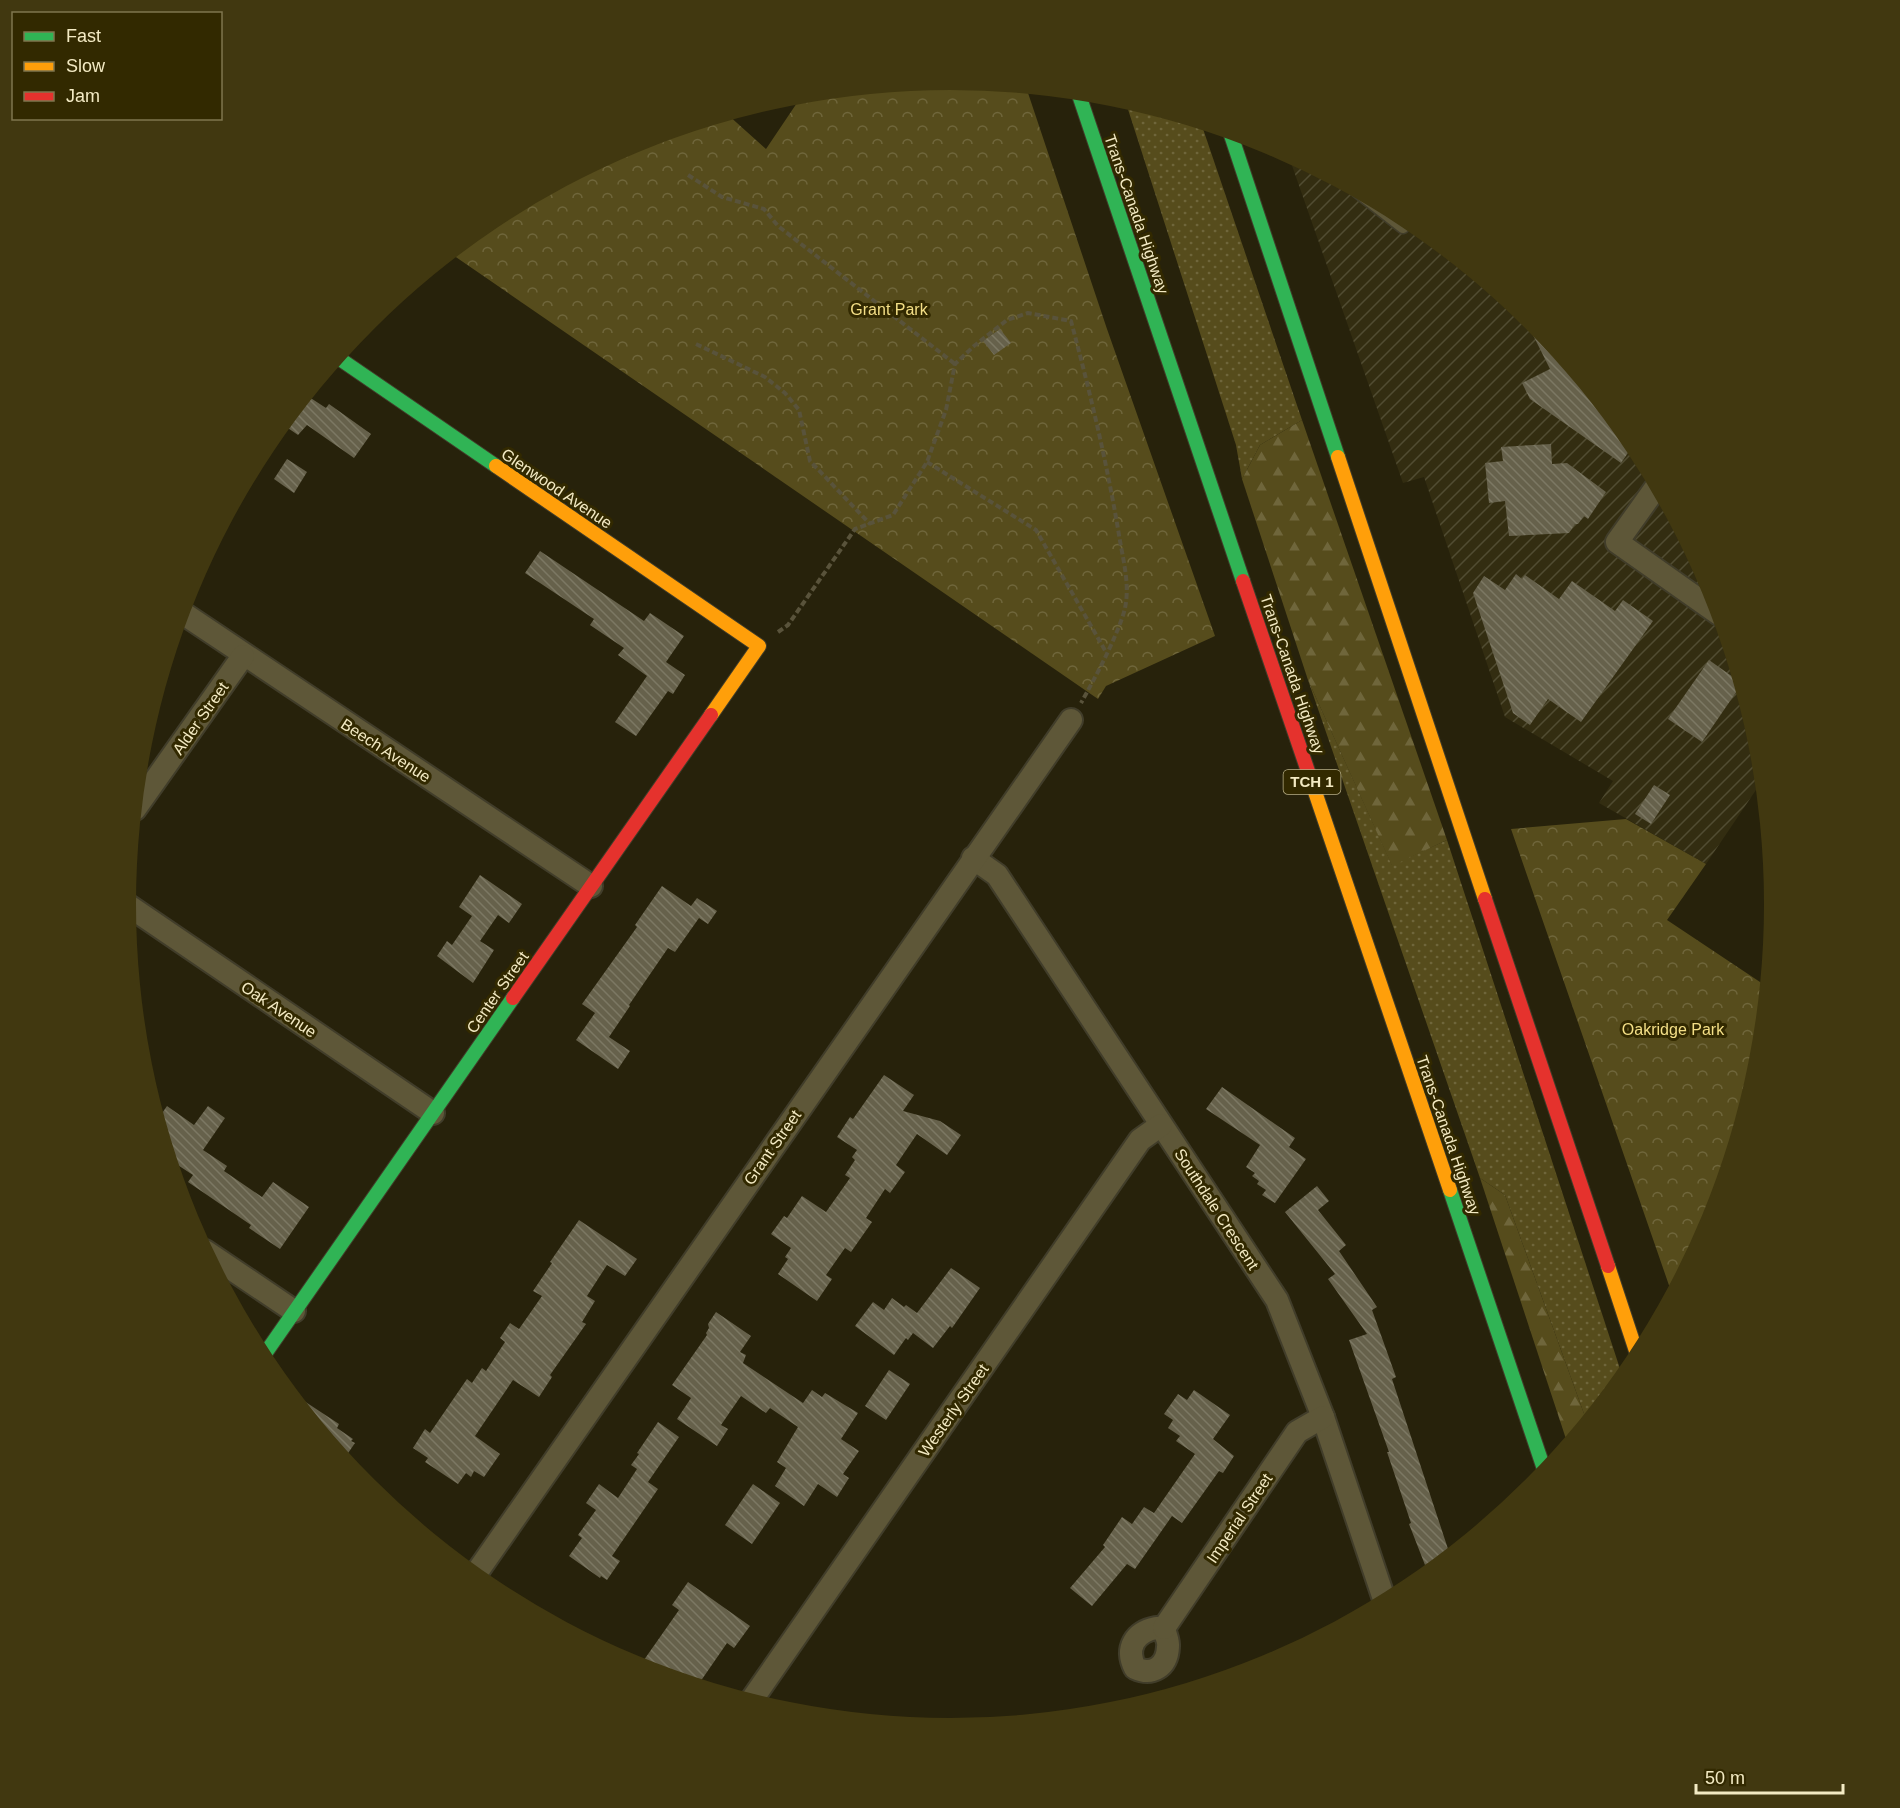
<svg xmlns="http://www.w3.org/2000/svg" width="1900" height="1808" font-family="Arial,sans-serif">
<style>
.industrial{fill:url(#industrial-furrows)}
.grass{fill:url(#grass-dots)}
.forest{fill:url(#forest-firs)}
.park{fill:url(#park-crowns)}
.building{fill:url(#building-back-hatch)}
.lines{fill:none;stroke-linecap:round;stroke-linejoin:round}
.lane-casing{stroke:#413d2a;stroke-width:15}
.street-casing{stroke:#413d2a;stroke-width:26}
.fast-casing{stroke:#413d2a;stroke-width:16}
.slow-casing{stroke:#413d2a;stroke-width:16}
.jam-casing{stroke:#413d2a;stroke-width:16}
.path{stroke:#59533b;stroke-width:4;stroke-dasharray:6 3;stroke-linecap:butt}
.lane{stroke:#5e5738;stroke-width:12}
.street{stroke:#5e5738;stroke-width:22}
.fast{stroke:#30b455;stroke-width:14}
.slow{stroke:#ff9f0a;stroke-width:14}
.jam{stroke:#e5322d;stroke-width:14}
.labels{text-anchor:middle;stroke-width:6;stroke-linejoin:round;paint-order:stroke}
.shield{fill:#322900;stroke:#b9b088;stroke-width:1.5}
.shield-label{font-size:15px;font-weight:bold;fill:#f3eac3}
.street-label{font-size:16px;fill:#f3eac3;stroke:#322900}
.park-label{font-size:16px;fill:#f4df86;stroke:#322900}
</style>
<defs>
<pattern id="industrial-furrows" width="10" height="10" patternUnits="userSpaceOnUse" patternTransform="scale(1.5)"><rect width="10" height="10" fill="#332d11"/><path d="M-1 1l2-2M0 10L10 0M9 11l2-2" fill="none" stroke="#514c32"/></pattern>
<pattern id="grass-dots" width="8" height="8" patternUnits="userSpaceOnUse" patternTransform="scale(1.5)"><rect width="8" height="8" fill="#564c1c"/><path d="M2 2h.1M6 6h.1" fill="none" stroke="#6f663b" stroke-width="1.8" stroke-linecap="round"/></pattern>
<pattern id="forest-firs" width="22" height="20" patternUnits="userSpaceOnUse" patternTransform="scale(1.5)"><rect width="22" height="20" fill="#564c1c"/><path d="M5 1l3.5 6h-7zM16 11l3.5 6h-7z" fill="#6f663b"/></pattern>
<pattern id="park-crowns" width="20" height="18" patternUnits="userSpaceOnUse" patternTransform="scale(1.5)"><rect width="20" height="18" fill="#564c1c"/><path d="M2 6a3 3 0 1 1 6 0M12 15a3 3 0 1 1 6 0" fill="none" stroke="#6f663b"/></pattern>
<pattern id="building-back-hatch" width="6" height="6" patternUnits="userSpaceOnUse" patternTransform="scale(1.5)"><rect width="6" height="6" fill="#66614b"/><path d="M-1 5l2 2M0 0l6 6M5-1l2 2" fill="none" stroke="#7c7863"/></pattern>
</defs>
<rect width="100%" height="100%" fill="#27220b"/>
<path class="industrial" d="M1288 154 1408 219 1533 321 1636 446 1712 589 1759 743 1762 781 1706 864 1599 803 1613 781 1505 717 1424 477 1403 483Z"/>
<g class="grass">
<path d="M1125 100 1201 123 1302 420 1260 445 1242 479 1236 445Z"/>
<path d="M1308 680 1392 865 1447 840 1623 1378 1587 1422 1505 1195 1480 1178Z"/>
</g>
<g class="forest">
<path d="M1302 420 1447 840 1392 866 1308 680 1242 479 1260 445Z"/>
<path d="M1480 1178 1505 1195 1587 1422 1568 1445Z"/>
</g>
<g class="park">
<path d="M950 80 1026 87 1107 329 1215 636 1106 686 1098 699 450 253 492 218 635 142 727 114 766 149 803 94Z"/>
<path d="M1626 819 1706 864 1667 920 1766 986 1759 1065 1712 1220 1672 1294 1511 829Z"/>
</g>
<g class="building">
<path d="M1533 321 1634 444 1621 463 1530 399 1522 383 1550 369 1528 325Z"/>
<path d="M1000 329 1011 343 994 355 983 341Z"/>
<path d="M306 395 326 408 329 404 371 434 354 458 307 425 298 435 282 424Z"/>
<path d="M1551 444 1552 464 1567 463 1606 492 1588 519 1584 516 1578 524H1575L1569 533 1509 536 1505 501 1489 503 1485 463 1503 461 1501 447Z"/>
<path d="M287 459 307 472 294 493 274 479Z"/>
<path d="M540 551 644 621 650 613 684 636 666 662 685 675 673 694 668 691 636 736 615 722 647 676 618 655 624 648 590 625 594 619 525 573Z"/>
<path d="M1516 574 1522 579 1525 575 1559 599 1572 581 1615 611 1623 600 1653 621 1581 722 1548 699 1530 725 1513 713 1473 593 1484 576 1505 590Z"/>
<path d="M1709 660 1740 682 1741 685 1702 742 1668 719Z"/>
<path d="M1654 785 1670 795 1651 824 1635 814Z"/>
<path d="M480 875 522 904 509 923 498 915 480 941 494 950 473 983 437 956 447 941 452 945 472 916 459 907Z"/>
<path d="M662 886 691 906 697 898 717 911 708 924 699 918 675 952 668 948 629 1005 630 1006 609 1037 630 1051 618 1069 576 1040 595 1013 582 1004 637 927 635 925Z"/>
<path d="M884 1075 914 1095 903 1111 940 1121 961 1135 947 1155 917 1134 896 1165 905 1172 890 1193 885 1189 866 1218 872 1222 851 1252 845 1248 826 1275 832 1279 817 1301 778 1274 788 1259 785 1257 791 1248 771 1234 784 1216 787 1218 802 1196 826 1212 850 1178 845 1175 855 1160 852 1157 857 1150 837 1137 850 1117 853 1119Z"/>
<path d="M1222 1087 1295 1138 1289 1147 1306 1159 1275 1203 1262 1195 1266 1190 1257 1184 1259 1181 1252 1176 1255 1173 1246 1167 1260 1145 1206 1109Z"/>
<path d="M167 1106 194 1125 208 1106 225 1118 203 1150 227 1166 224 1171 262 1197 273 1182 309 1207 280 1249 249 1228 251 1225 188 1182 193 1175 170 1160 158 1119Z"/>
<path d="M1317 1186 1329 1201 1318 1210 1346 1245 1339 1251 1377 1307 1372 1310 1396 1377 1392 1379 1450 1555 1425 1565 1409 1524 1411 1523 1387 1452H1389L1349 1340 1367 1334 1328 1279 1335 1274 1285 1212Z"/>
<path d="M579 1220 637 1259 625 1276 607 1265 587 1296 595 1301 582 1322 586 1324 550 1375 552 1377 539 1397 513 1380 475 1436 500 1454 484 1477 474 1471 471 1477 466 1473 458 1484 425 1462 428 1458 413 1448 425 1429 430 1433 467 1379 472 1383 482 1368 486 1371 505 1342 500 1338 510 1323 519 1329 542 1296 533 1291 552 1263 550 1262Z"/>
<path d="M951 1268 980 1288 952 1328 950 1326 933 1348 913 1333 908 1340 906 1338 894 1355 855 1326 873 1302 884 1310 892 1298 904 1307 906 1305 917 1313Z"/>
<path d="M716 1312 751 1336 740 1352 746 1355 743 1363 803 1403 812 1390 822 1397 825 1393 858 1413 841 1439 859 1451 843 1474 849 1478 837 1497 818 1484 804 1506 775 1486 786 1468 777 1462 798 1427 770 1408 766 1413 741 1396 721 1425 728 1429 717 1446 677 1419 691 1398 672 1385 707 1335 706 1333 709 1328 708 1324Z"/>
<path d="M889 1370 910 1384 886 1420 865 1406Z"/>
<path d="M1194 1390 1230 1415 1213 1439 1234 1456 1223 1473 1219 1471 1182 1523 1172 1516 1135 1569 1127 1564 1092 1606 1070 1588 1105 1547 1103 1545 1122 1517 1132 1524 1144 1507 1154 1513 1195 1454 1176 1441 1180 1436 1168 1428 1173 1420 1164 1414 1178 1394 1187 1400Z"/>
<path d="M298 1397 339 1424 337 1428 353 1439 351 1441 355 1443 344 1459 295 1400Z"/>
<path d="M658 1422 679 1437 648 1482 658 1489 612 1556 620 1561 607 1580 601 1576 600 1578 569 1556 582 1538 578 1535 596 1510 586 1503 599 1484 618 1498 637 1469 631 1465 639 1454 637 1453Z"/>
<path d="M753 1484 780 1503 752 1544 725 1525Z"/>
<path d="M688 1582 750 1626 734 1648 727 1643 698 1685 639 1667 679 1610 672 1605Z"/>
</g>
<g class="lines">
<defs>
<path id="lane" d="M1357 191 1403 227 1408 219"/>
<g id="street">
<path d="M1657 486 1617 542 1719 614"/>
<path d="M181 612 591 886"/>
<path d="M135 809 243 656"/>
<path d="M973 858 997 875 1277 1300 1323 1417 1385 1602"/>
<path d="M126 904 433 1113"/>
<path d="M205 1251 294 1311"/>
<path d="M475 1575 1071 720"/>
<path d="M1156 1628H1164C1165 1634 1169 1641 1168 1647 1167 1667 1152 1676 1135 1668 1125 1648 1135 1632 1156 1628Z"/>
<path d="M1164 1628 1297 1432 1323 1417"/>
<path d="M751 1701 1140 1140 1161 1125"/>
</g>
<g id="fast">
<path d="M1078 92 1243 581"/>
<path d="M1230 132 1338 457"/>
<path d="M337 357 496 466"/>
<path d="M1450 1190 1545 1472"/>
<path d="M262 1358 513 998"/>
</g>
<g id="slow">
<path d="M1338 457 1485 899"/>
<path d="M496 466 759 646 711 715"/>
<path d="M1312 783 1450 1190"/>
<path d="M1608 1266 1638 1357"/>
</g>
<g id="jam">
<path d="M1243 581 1312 783"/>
<path d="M1485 899 1608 1266"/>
<path d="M513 998 711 715"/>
</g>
</defs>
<use href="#lane" class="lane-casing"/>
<use href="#street" class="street-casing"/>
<use href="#fast" class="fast-casing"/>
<use href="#slow" class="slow-casing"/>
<use href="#jam" class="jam-casing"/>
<g class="path">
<path d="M688 175 722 197 764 209 778 226 955 364"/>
<path d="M696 344 765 377 785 393 799 410 810 461 870 524"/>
<path d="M927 462 1036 530 1106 652"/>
<path d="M778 632 788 625 855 529 893 515 927 462 946 410 955 364 974 346 1007 320 1028 313 1071 321C1090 392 1107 463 1119 535 1123 560 1131 587 1124 612 1116 639 1095 678 1081 703"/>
</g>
<use href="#lane" class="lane"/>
<use href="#street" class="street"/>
<use href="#fast" class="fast"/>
<use href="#slow" class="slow"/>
<use href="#jam" class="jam"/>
</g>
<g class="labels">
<rect class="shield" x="1283.5" y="770" width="57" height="24" rx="4.5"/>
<g class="shield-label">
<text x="1312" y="787">TCH 1</text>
</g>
<g class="street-label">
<text transform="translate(1137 214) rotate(71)" y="6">Trans-Canada Highway</text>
<text transform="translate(557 488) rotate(34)" y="6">Glenwood Avenue</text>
<text transform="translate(1293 674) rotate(71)" y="6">Trans-Canada Highway</text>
<text transform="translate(200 718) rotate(-55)" y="6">Alder Street</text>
<text transform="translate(386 750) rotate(33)" y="6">Beech Avenue</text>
<text transform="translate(497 992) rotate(-55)" y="6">Center Street</text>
<text transform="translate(279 1009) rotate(34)" y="6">Oak Avenue</text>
<text transform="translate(1449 1135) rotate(71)" y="6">Trans-Canada Highway</text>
<text transform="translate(772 1147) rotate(-55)" y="6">Grant Street</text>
<text transform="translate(1217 1209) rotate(57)" y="6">Southdale Crescent</text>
<text transform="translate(953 1410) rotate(-55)" y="6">Westerly Street</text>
<text transform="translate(1239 1518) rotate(-56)" y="6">Imperial Street</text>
</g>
<g class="park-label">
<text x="889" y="315">Grant Park</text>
<text x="1673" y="1035">Oakridge Park</text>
</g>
</g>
<path d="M0 0H1900V1808H0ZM136 904a814 814 0 1 1 1628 0a814 814 0 1 1-1628 0Z" fill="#413810" fill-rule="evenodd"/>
<rect x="12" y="12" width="210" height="108" fill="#322900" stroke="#7f764e" stroke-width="1.5"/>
<rect x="24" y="32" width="30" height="9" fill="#30b455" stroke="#7f764e" stroke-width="1.5"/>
<text x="66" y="42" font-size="18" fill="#f3eac3">Fast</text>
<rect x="24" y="62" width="30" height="9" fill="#ff9f0a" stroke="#7f764e" stroke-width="1.5"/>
<text x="66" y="72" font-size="18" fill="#f3eac3">Slow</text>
<rect x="24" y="92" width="30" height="9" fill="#e5322d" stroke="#7f764e" stroke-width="1.5"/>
<text x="66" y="102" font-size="18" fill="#f3eac3">Jam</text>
<path d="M1696 1784v9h147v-9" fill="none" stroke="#f3eac3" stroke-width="3"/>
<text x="1705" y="1784" font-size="18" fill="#f3eac3" stroke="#322900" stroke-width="4.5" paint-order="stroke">50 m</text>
</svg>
